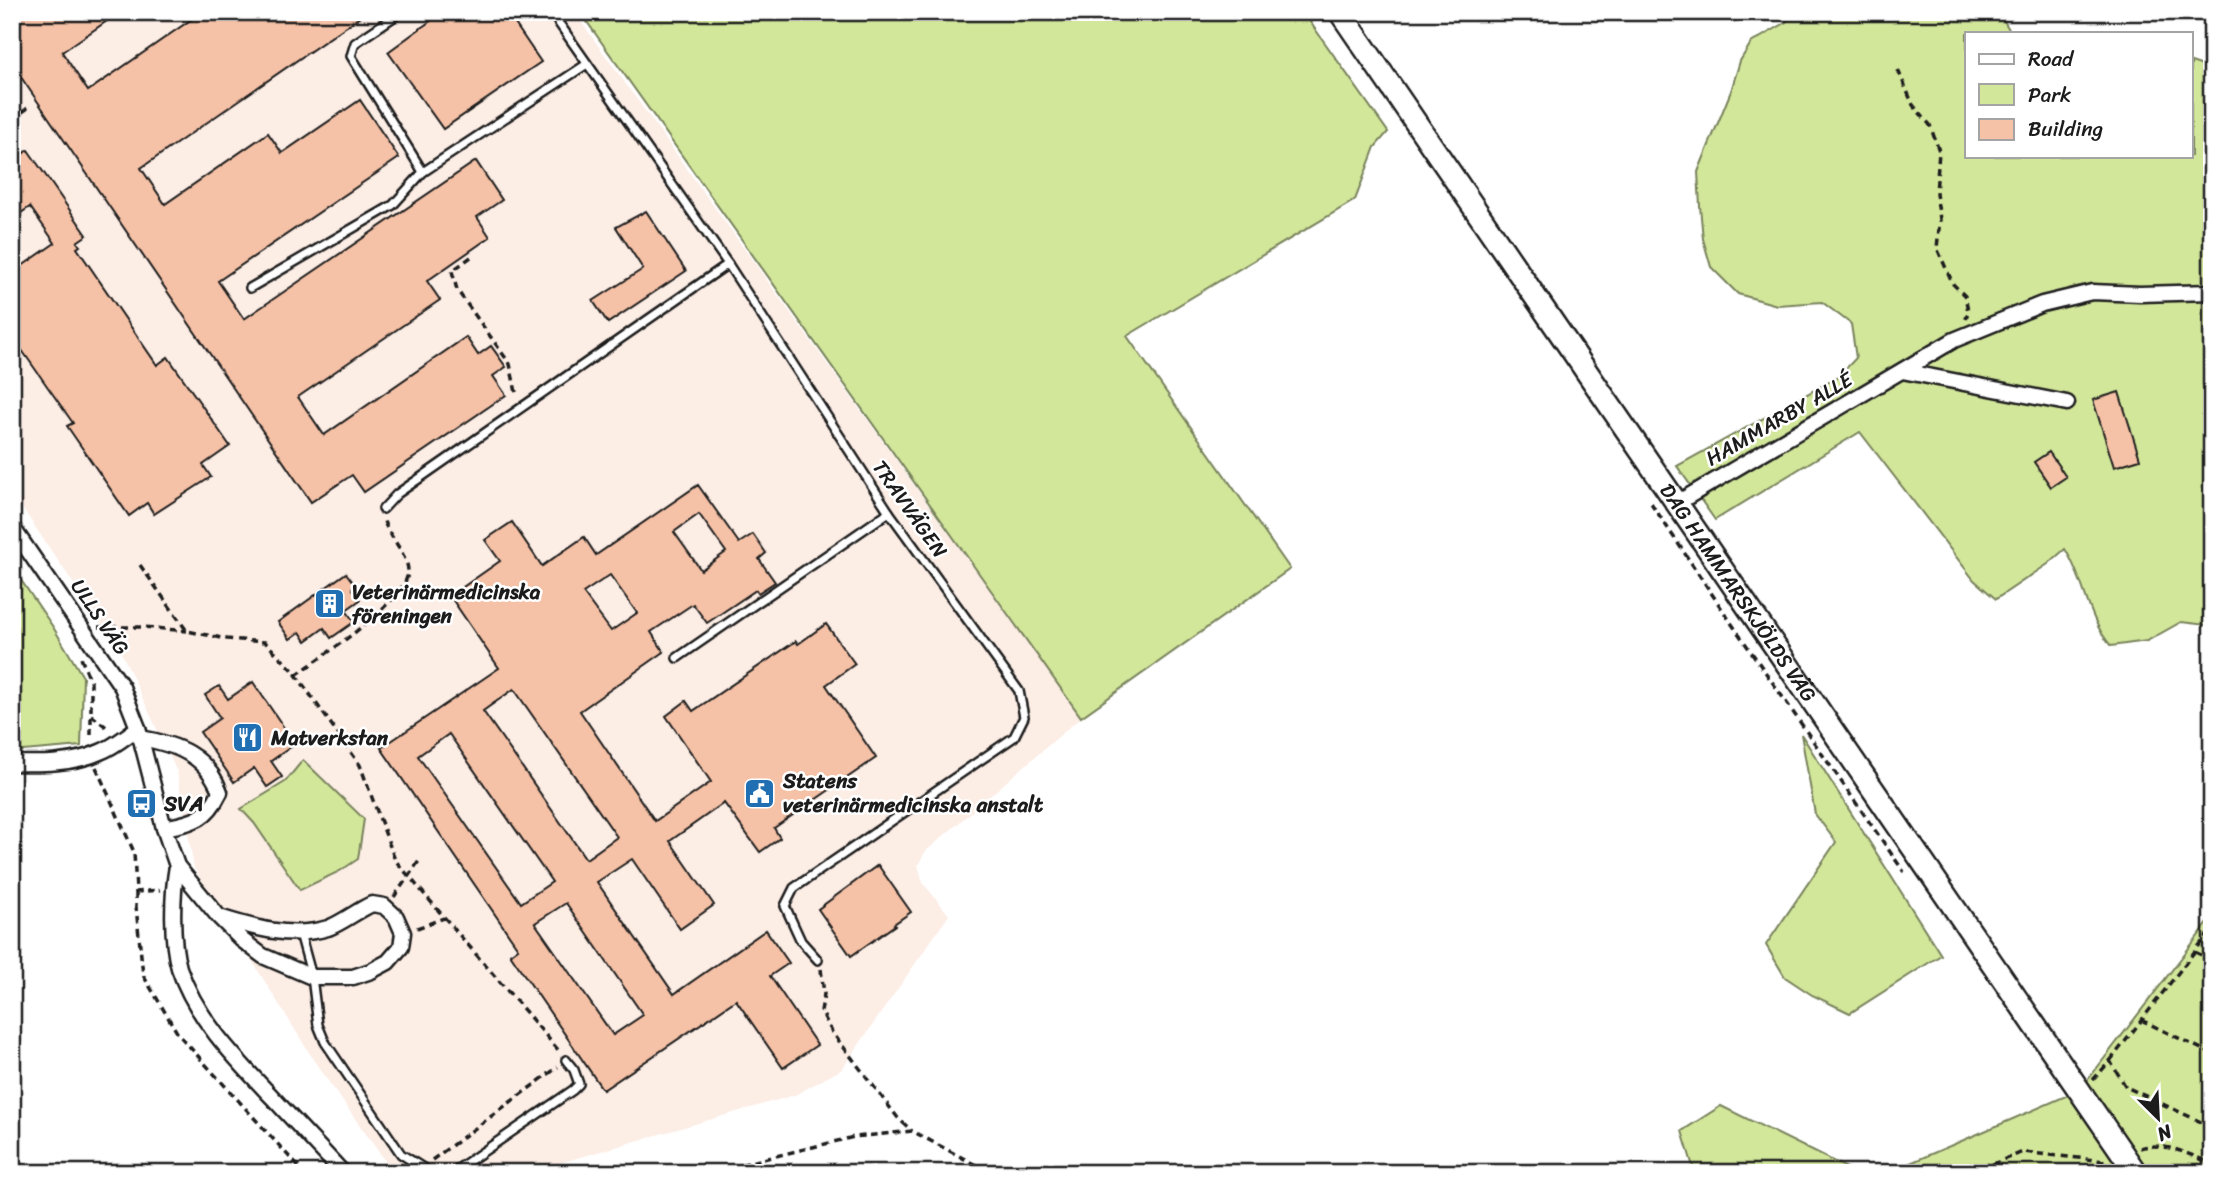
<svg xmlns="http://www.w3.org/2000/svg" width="2224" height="1185" font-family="Sriracha,sans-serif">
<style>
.built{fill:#fcede5}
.green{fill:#d3e79b;stroke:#78825c;stroke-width:2}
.building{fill:#f6c2a7;stroke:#1c1c1c;stroke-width:2;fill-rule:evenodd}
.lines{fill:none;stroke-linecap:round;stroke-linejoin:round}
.service-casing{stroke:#1c1c1c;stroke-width:12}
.minor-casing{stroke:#1c1c1c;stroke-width:19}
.secondary-casing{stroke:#1c1c1c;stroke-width:26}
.path{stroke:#1c1c1c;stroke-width:3.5;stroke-dasharray:7 5;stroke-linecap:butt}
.service{stroke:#fff;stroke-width:7}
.minor{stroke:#fff;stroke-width:14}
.secondary{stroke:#fff;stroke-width:21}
.labels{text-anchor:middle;stroke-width:5;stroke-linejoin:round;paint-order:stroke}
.street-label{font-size:21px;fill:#1c1c1c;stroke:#fff}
.poi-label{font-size:21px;font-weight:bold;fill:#1c1c1c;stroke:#fff;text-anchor:start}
</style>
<rect width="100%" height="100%" fill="#fff"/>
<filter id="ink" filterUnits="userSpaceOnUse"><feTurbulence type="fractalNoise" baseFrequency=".0143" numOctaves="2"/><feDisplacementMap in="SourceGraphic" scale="14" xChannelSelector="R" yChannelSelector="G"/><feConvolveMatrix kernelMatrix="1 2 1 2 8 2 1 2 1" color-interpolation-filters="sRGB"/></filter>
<g filter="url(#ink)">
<path class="built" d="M12 12H574L1081 717 925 852 918 865 923 883 949 915 842 1069 795 1095 525 1173H412L388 1165 317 1065 194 868 177 772 123 656 12 493Z"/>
<g class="green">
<path d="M580 12H1303L1388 132 1375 147 1355 200 1127 336 1290 569 1081 717Z"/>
<path d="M1794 12H1999L2011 33H1967V156H2191V62L2212 69V628L2207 625 2181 622 2147 641 2111 646C2087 618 2085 580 2065 549L2048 564 1996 599 1974 580 1860 432 1715 520 1677 466 1838 377 1856 358 1851 324 1822 302 1777 305 1738 294 1711 267 1703 239 1700 206 1698 172 1731 91 1740 61 1751 43 1785 23Z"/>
<path d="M12 567 53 627 83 677 81 746 12 752Z"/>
<path d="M1801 734 1941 955 1850 1013 1812 995 1785 977 1766 945 1836 842 1815 814Z"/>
<path d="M303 760 364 819 358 859 340 871 300 890 254 823 241 809 285 782Z"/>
<path d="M2212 918V1173H1887L2080 1090Z"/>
<path d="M1721 1106 1857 1173H1695L1682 1131Z"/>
</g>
<g class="building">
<path d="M12 12H120L62 52 88 91 202 12H367L141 168 165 204 268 133 282 153 360 100 399 158 218 281 244 319 476 161 502 200 477 217 490 237 427 281 440 300 298 397 324 435 466 337 478 355 491 346 506 367 493 376 506 395 364 492 352 475 311 502 12 64Z"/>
<path d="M447 12H507L541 62 443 129 388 52 436 17 437 19Z"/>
<path d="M28 150 87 235 77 242 80 246 77 248 157 365 168 357 230 446 203 465 211 477 154 514 147 503 129 516 67 426 73 423 12 336V273L55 243 30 207 12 219V162Z"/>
<path d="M646 211 686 271 608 323 593 301 643 269 616 227Z"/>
<path d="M2119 392 2140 459 2114 467 2093 400Z"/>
<path d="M2049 452 2066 477 2051 487 2034 462Z"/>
<path d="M698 485 739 543 753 534 766 553 759 559 775 582 758 593 756 590 707 623 693 604 651 632 664 652 580 711 655 821 711 782 666 716 686 701 693 711 796 641 798 644 826 624 855 664 826 685 876 758 774 828 780 838 760 852 724 803 670 841 714 905 680 929 632 859 597 882 674 994 766 930 789 963 770 976 817 1045 783 1068 736 1000 603 1090 510 954 518 948 381 748 499 668 450 596 500 561 485 540 512 522 542 566 584 537 596 555ZM699 514 726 552 701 570 674 532ZM610 575 637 613 611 631 583 593ZM514 689 617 837 586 859 483 711ZM449 734 552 882 521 903 418 756ZM566 903 643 1015 613 1035 535 923Z"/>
<path d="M346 573 355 585 352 588 360 600 346 610 354 622 331 638 324 628 306 641 300 632 290 639 278 622Z"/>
<path d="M253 682 295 744 271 761 282 777 267 787 254 768 234 782 200 732 220 718 205 695 219 686 228 699Z"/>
<path d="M878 865 911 912 894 924 895 925 851 956 818 909Z"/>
</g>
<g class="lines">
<defs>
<g id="service">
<path d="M401 12 355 43 351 56 423 172"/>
<path d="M551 12 728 264 889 512 1019 691 1024 717 1014 737 794 888 785 906 801 941 818 960"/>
<path d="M250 288 393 205 423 172 587 64"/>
<path d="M383 509 397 494 728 264"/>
<path d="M677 658 889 512"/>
<path d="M300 933 312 977 318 1025 325 1042 401 1154 431 1173"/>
<path d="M452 1173 573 1090 579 1084 574 1070 566 1060"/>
</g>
<g id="minor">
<path d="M1902 371 2067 403"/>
<path d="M1677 503 1954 340 2042 304 2092 292 2140 294 2212 292"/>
<path d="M12 527 122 687 138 728 164 828 177 866 219 917 242 940 263 956 312 977H353L371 971 388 962 401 947 403 933 396 917 384 906 372 904C358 910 342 923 328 928 291 939 254 928 219 917"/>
<path d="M140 738C176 744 207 755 220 792 206 821 193 822 164 828"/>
<path d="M12 763C40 764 74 764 100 752 114 747 126 736 138 728"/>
<path d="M177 866C172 894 171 941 179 968 196 1019 237 1060 273 1098 296 1123 320 1148 343 1173"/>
</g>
<g id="secondary">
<path id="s1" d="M1340 12 2136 1173"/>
</g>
</defs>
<use href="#service" class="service-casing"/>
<use href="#minor" class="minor-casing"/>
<use href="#secondary" class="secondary-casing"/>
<g class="path">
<path d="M1898 70 1913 105 1930 125 1939 151 1936 194 1940 219 1937 248 1953 284 1965 296 1968 311 1966 319"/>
<path d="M12 119 31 106"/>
<path d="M471 257 452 271 457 290 510 364 517 397"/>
<path d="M1651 503 1734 627 1904 872"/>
<path d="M140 565 187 631 227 639 265 642 292 669 360 765 395 860 560 1052"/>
<path d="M98 627H144L187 631"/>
<path d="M81 658 91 683V740"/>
<path d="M296 675C320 658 409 599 408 571 408 554 387 535 383 518"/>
<path d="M91 715 109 729"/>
<path d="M96 767 134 852 136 892 160 890"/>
<path d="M136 892V907L143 975 178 1034 304 1173"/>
<path d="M394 897 419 861"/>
<path d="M417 928 444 918"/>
<path d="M2195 952 2212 960"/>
<path d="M821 969 824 994 821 1011 832 1032 898 1118 912 1131"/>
<path d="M2141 1020 2212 1054"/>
<path d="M2110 1061 2212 929"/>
<path d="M2093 1080 2110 1061 2126 1087 2212 1127"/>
<path d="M2140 1148C2164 1141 2191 1155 2212 1164"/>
<path d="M432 1160 558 1067"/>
<path d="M706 1173 854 1137 912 1131 991 1173"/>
<path d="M1970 1173 2023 1152 2105 1161"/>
</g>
<use href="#service" class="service"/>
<use href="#minor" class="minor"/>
<use href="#secondary" class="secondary"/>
</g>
</g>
<defs>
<symbol id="building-square" viewBox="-11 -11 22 22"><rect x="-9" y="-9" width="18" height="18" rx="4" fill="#1f6fb2" stroke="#fff"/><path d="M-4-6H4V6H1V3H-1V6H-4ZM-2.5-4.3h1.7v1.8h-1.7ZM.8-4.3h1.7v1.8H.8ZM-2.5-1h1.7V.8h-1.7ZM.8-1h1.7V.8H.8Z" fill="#fff"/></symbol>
<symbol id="restaurant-square" viewBox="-11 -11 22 22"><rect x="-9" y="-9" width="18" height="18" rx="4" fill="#1f6fb2" stroke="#fff"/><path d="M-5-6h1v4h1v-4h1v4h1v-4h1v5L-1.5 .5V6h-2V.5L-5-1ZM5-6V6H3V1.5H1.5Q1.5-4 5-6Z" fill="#fff"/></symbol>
<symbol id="civic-square" viewBox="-11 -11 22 22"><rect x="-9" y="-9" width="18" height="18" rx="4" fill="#1f6fb2" stroke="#fff"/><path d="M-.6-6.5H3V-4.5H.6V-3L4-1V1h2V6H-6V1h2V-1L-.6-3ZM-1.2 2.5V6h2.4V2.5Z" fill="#fff"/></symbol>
<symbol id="bus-square" viewBox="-11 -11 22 22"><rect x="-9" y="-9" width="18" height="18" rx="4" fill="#1f6fb2" stroke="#fff"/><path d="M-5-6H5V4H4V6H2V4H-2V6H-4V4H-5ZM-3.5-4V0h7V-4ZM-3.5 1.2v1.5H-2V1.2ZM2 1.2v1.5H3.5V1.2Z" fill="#fff"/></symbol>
</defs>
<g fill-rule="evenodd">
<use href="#building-square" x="312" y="586" width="35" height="35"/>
<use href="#restaurant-square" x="230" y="720" width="35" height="35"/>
<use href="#civic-square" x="742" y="776" width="35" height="35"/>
<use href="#bus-square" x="124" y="786" width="35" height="35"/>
</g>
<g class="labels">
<g class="street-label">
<text transform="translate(1779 419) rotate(-30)" y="7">HAMMARBY ALLÉ</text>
<text transform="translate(910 509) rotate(55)" y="7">TRAVVÄGEN</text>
<text dy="7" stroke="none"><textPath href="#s1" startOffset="704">DAG HAMMARSKJÖLDS VÄG</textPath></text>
<text transform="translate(100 617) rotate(56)" y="7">ULLS VÄG</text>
</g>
<g class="poi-label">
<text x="352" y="599">Veterinärmedicinska<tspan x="352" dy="24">föreningen</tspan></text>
<text x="271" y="745">Matverkstan</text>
<text x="783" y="788">Statens<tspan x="783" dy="24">veterinärmedicinska anstalt</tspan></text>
<text x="164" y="811">SVA</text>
</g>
</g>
<rect width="2224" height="1185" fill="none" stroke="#fff" stroke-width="42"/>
<rect x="21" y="21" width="2182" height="1143" fill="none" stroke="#1c1c1c" stroke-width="2.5" filter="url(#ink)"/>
<rect x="1965" y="32" width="228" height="126" fill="#ffffff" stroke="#a4a4a4" stroke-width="2"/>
<rect x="1979" y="54" width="35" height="10" fill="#ffffff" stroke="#a4a4a4" stroke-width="2"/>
<text x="2028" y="66" font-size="21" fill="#1c1c1c">Road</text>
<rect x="1979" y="84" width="35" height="21" fill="#d3e79b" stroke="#a4a4a4" stroke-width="2"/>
<text x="2028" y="102" font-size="21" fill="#1c1c1c">Park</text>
<rect x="1979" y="119" width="35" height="21" fill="#f6c2a7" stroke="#a4a4a4" stroke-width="2"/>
<text x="2028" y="136" font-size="21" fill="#1c1c1c">Building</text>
<g transform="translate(2158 1118) rotate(156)" stroke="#ffffff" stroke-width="5" paint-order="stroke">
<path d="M0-5L12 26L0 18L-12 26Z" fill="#1c1c1c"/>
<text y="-10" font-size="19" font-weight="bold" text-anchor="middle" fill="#1c1c1c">N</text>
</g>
</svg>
